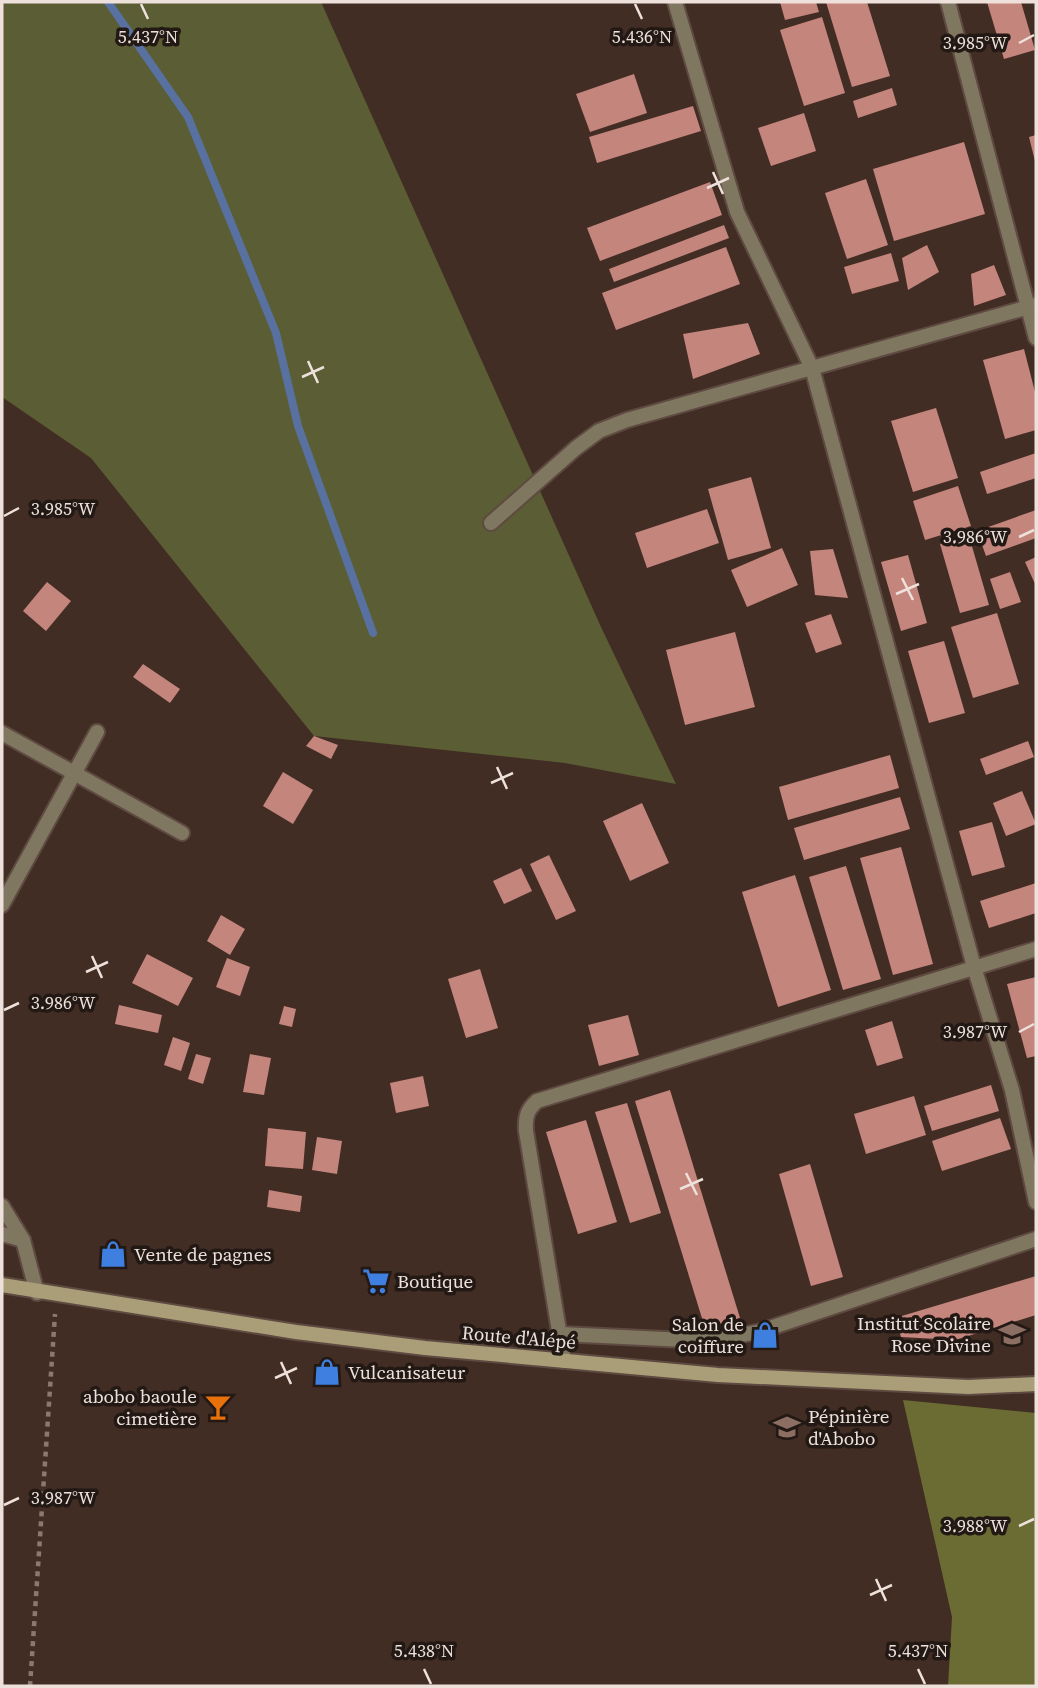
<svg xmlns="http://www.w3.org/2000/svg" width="1038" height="1688" font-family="'Source Serif 4',serif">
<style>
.green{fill:#5b5d35}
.forest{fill:#6a6c33}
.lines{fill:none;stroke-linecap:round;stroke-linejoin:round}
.stream{stroke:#5971a0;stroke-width:8}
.building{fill:#c4857d}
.pedestrian-casing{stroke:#5e4a41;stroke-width:18}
.minor-casing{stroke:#5e4a41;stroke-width:18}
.secondary-casing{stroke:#5e4a41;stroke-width:18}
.path{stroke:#8a7971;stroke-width:4.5;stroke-dasharray:5 5;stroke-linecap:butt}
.pedestrian{stroke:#7f7760;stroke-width:14}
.minor{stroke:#7f7760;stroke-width:14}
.secondary{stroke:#aa9e78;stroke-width:14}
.ticks{fill:none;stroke:#eee1db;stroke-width:2.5}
.labels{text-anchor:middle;stroke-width:7;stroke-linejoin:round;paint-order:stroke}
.poi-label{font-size:19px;fill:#eee1db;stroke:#221814;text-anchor:start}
.street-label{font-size:19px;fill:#eee1db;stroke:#221814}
.ticks-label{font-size:18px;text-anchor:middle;fill:#eee1db;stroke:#221814;stroke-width:7;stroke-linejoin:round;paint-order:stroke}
</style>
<rect width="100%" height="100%" fill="#422d24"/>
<path class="green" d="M2 2H321L601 627 676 784 565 763 314 736 91 458 2 397Z"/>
<path class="forest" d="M903 1400 1036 1413V1686H948L952 1617Z"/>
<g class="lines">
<path class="stream" d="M108 2 188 117 276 333 298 426 373 633"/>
</g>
<g class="building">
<path d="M780 2H816L819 12 785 20Z"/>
<path d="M826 2H867L890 76 852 87Z"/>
<path d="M987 2H1021L1035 50 1004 59Z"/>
<path d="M822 17 845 93 804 106 780 30Z"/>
<path d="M634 74 647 113 590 132 576 94Z"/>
<path d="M892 88 897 105 858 118 853 101Z"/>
<path d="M693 106 701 131 597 163 589 137Z"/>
<path d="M804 113 816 151 771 166 758 128Z"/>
<path d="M1036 135V160L1035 161 1029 137Z"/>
<path d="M964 142 985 214 894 241 873 169Z"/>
<path d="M866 179 888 245 847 259 825 193Z"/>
<path d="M710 182 722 215 600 261 587 228Z"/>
<path d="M724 225 729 238 614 282 609 269Z"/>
<path d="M927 245 939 272 908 290 902 258Z"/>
<path d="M726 247 740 284 616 330 602 293Z"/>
<path d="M891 253 899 281 852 294 844 267Z"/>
<path d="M994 265 1006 295 974 306 971 274Z"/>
<path d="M748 323 760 354 693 379 683 334Z"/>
<path d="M1024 349 1036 396V430L1005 439 983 360Z"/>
<path d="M936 408 958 478 913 492 891 421Z"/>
<path d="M1036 453V478L987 494 980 472Z"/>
<path d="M751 477 771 548 728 560 708 489Z"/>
<path d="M958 486 971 526 925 540 913 501Z"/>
<path d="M707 509 719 543 647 568 635 533Z"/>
<path d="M1036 510V538L986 556 977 531Z"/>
<path d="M969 536 989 605 960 613 940 544Z"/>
<path d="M782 548 798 585 747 607 731 570Z"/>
<path d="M833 549 848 598 815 595 810 551Z"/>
<path d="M908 555 927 623 901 631 881 562Z"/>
<path d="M1036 557V586L1025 562Z"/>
<path d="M1010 572 1021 602 1000 609 990 579Z"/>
<path d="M47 582 71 601 46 631 23 611Z"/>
<path d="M997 613 1019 684 973 698 951 627Z"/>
<path d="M831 614 842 644 816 653 805 623Z"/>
<path d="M735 632 755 707 685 725 666 650Z"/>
<path d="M944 641 965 713 929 723 908 651Z"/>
<path d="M143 664 180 689 170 703 133 677Z"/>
<path d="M314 736 338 745 331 759 306 746Z"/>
<path d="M1028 741 1034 757 986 775 980 759Z"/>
<path d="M890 755 899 788 788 820 779 787Z"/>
<path d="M283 772 313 790 293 824 263 806Z"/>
<path d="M1022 791 1036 824 1006 836 993 803Z"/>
<path d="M900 797 910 829 804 860 794 828Z"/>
<path d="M642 803 669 863 630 881 603 821Z"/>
<path d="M992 822 1005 867 972 876 959 831Z"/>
<path d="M901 847 933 964 893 975 860 858Z"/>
<path d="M549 855 576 911 556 920 530 864Z"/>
<path d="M846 866 881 979 843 990 809 877Z"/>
<path d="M521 868 532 891 504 904 493 881Z"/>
<path d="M795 875 831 990 778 1007 742 892Z"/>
<path d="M1036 883V913L989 928 980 901Z"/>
<path d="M221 915 245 929 230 955 207 941Z"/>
<path d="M147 954 193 978 178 1006 132 983Z"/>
<path d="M227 958 250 967 240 996 216 987Z"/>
<path d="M480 969 498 1028 466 1038 448 979Z"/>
<path d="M1036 977V1056L1027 1058 1007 984Z"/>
<path d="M119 1005 162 1015 158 1033 115 1024Z"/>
<path d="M284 1006 296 1009 292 1027 279 1024Z"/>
<path d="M628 1015 639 1055 599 1066 588 1025Z"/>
<path d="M892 1021 903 1058 877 1066 865 1030Z"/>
<path d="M173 1037 190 1043 181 1071 164 1065Z"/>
<path d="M196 1054 211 1058 203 1084 188 1079Z"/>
<path d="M250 1054 271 1058 264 1095 243 1092Z"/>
<path d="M423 1076 429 1106 396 1113 390 1083Z"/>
<path d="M991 1085 999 1111 932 1131 924 1106Z"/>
<path d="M670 1090 740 1318 705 1328 635 1101Z"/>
<path d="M914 1096 926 1135 866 1154 854 1114Z"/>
<path d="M627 1103 661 1213 630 1223 595 1112Z"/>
<path d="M1000 1118 1011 1149 942 1171 932 1141Z"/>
<path d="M586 1120 617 1222 578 1234 546 1132Z"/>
<path d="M268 1128 306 1132 303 1169 265 1166Z"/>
<path d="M317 1137 342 1141 337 1174 312 1170Z"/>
<path d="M810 1164 843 1277 811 1286 779 1174Z"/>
<path d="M269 1190 302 1196 300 1212 267 1207Z"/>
<path d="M1036 1276V1315L955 1340 901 1337 895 1318Z"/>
</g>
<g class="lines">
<defs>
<path id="pedestrian" d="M2 905 97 732"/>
<g id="minor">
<path d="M675 2 737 212 812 368 974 967 1012 1090 1036 1202"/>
<path d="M948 2 1036 338"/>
<path d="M491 523 576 448 599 431 627 420 1036 305"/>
<path d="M2 733 182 833"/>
<path d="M2 1206 23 1240 37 1293"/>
<path d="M2 1234 23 1240"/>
<path d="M561 1334 705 1341 758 1332 1036 1239"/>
<path d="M564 1361 526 1131C525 1117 527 1110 537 1101L1036 949"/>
</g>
<path id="secondary" d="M2 1285 296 1332 425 1348 718 1375 968 1387 1036 1384"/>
</defs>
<use href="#pedestrian" class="pedestrian-casing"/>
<use href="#minor" class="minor-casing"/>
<use href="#secondary" class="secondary-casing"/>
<path class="path" d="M30 1686 55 1314"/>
<use href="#pedestrian" class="pedestrian"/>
<use href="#minor" class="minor"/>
<use href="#secondary" class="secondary"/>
</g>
<path class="ticks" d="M141 4 148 19M635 4 642 19M1019 43 1034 35M713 172 723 194M707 188 729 178M308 361 318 383M302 377 324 367M4 516 19 508M1019 537 1034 530M902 578 913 600M896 594 919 584M497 767 507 789M491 783 513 773M92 956 102 978M86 972 108 962M4 1010 19 1003M1019 1032 1034 1024M686 1173 697 1195M680 1189 703 1179M281 1362 291 1384M275 1378 297 1368M4 1505 19 1498M1019 1526 1034 1519M876 1579 886 1601M870 1595 892 1585M424 1669 431 1684M918 1669 925 1684"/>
<defs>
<symbol id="shop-bare" viewBox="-9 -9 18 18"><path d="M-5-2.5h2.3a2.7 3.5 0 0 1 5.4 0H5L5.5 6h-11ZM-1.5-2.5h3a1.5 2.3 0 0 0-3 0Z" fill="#3f7fe0" stroke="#221814" stroke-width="2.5" paint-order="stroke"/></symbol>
<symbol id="supermarket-bare" viewBox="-9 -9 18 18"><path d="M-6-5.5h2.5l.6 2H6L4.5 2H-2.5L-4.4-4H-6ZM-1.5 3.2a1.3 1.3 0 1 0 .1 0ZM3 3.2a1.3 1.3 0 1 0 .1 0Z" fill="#3f7fe0" stroke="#221814" stroke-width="2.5" paint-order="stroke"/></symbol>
<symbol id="school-bare" viewBox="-9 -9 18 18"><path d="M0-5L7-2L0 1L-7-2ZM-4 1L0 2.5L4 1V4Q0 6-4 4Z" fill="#8d6e63" stroke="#221814" stroke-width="2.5" paint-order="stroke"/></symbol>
<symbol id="bar-bare" viewBox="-9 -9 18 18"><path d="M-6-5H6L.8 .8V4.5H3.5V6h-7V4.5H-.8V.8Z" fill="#e8710a" stroke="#221814" stroke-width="2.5" paint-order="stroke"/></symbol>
</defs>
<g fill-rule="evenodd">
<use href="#shop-bare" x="94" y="1235" width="38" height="38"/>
<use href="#supermarket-bare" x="357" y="1262" width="38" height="38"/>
<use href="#school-bare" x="993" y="1315" width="38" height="38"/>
<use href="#shop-bare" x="746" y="1316" width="38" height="38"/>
<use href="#shop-bare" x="308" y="1353" width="38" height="38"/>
<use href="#bar-bare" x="199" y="1388" width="38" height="38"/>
<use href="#school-bare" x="768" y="1408" width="38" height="38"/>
</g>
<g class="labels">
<g class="poi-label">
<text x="134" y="1261">Vente de pagnes</text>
<text x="397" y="1288">Boutique</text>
<text x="991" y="1330" text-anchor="end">Institut Scolaire<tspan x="991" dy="22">Rose Divine</tspan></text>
<text x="744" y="1331" text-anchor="end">Salon de<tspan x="744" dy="22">coiffure</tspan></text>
<text x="348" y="1379">Vulcanisateur</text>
<text x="197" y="1403" text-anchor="end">abobo baoule<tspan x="197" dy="22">cimetière</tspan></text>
<text x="808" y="1423">Pépinière<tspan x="808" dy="22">d'Abobo</tspan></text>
</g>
<g class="street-label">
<text transform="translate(519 1337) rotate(5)" y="7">Route d'Alépé</text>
</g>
</g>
<g class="ticks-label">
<text x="148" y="43">5.437°N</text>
<text x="642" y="43">5.436°N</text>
<text x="975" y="49">3.985°W</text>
<text x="63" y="515">3.985°W</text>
<text x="975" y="543">3.986°W</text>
<text x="63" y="1009">3.986°W</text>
<text x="975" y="1038">3.987°W</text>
<text x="63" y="1504">3.987°W</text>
<text x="975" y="1532">3.988°W</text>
<text x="424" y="1657">5.438°N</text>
<text x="918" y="1657">5.437°N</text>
</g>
<rect width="1038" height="1688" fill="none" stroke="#eee1db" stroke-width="7"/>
</svg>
